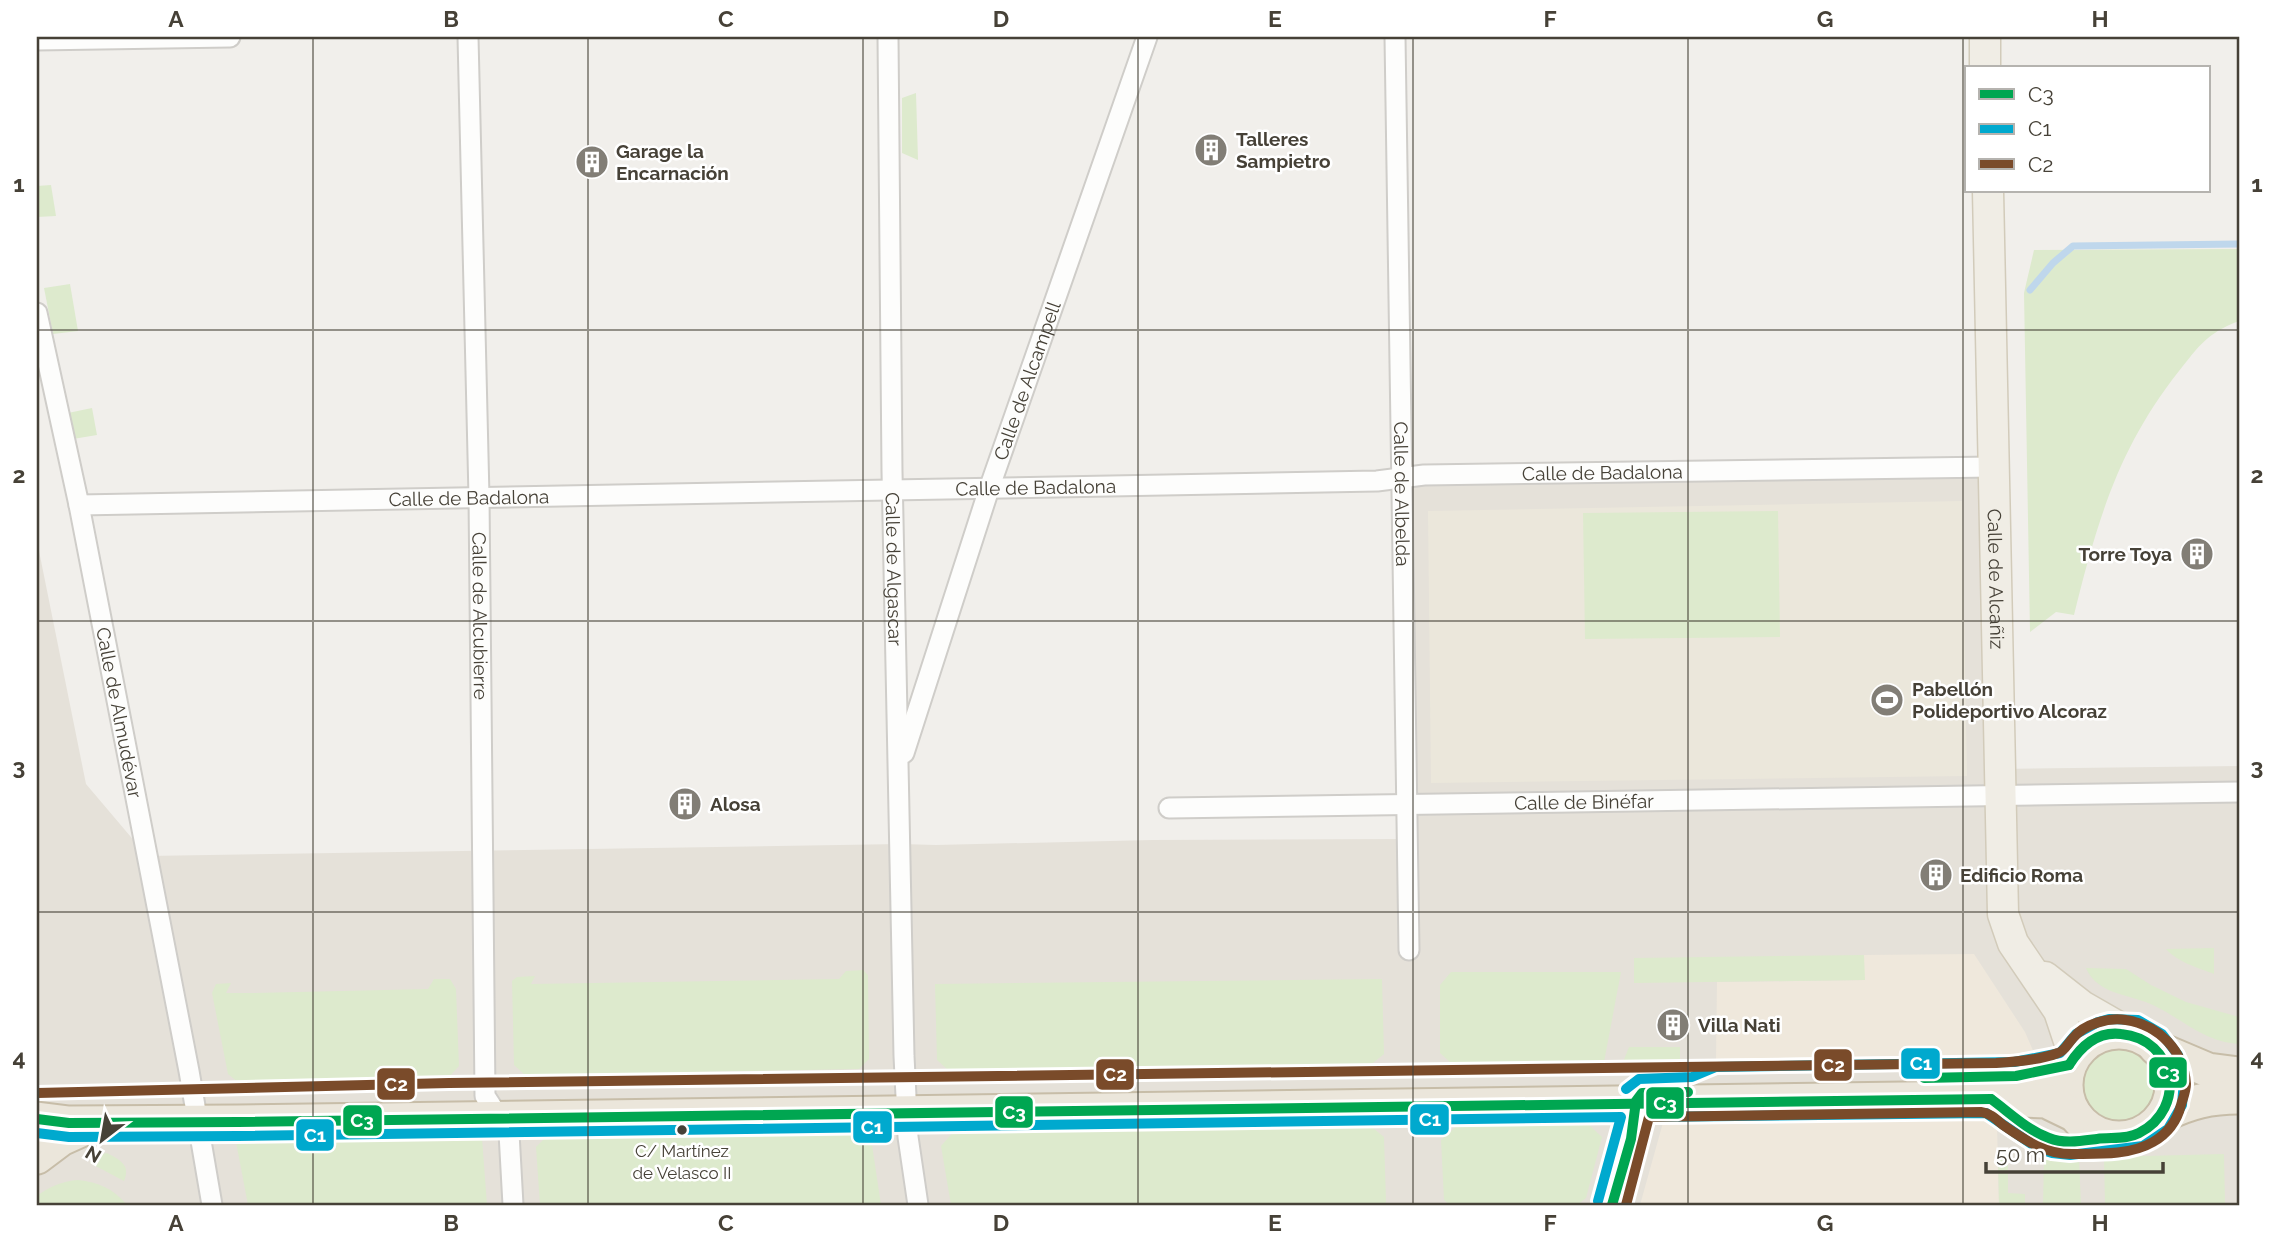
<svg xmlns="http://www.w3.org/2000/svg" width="2276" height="1242" font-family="Raleway,sans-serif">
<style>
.residential{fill:#e5e1d9}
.commercial{fill:#efe8dc}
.education{fill:#ebe7db}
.green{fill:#ddeacd}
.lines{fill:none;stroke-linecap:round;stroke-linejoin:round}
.stream{stroke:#bfd7ec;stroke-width:7}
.street-casing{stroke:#cfcdc9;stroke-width:23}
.primary-casing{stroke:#d2cbba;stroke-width:33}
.highway-casing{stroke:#c7bda8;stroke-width:37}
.street{stroke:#fdfdfc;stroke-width:19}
.primary{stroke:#f0ede5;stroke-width:30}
.highway{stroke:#ebe6db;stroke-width:33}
.bus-1-casing{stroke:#fff;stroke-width:16}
.bus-2-casing{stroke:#fff;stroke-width:16}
.bus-3-casing{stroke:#fff;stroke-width:16}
.bus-1{stroke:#00a651;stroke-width:10}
.bus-2{stroke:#00a9ce;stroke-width:10}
.bus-3{stroke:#7a4b2a;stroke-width:10}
.grid{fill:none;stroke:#464137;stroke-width:2;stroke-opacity:0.55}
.bus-dot{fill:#464137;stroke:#fff;stroke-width:2.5}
.labels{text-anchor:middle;stroke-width:5;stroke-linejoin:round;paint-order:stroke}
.bus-label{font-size:17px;fill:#464137;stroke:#fff}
.poi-label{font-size:19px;font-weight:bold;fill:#464137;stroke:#fff;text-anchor:start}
.street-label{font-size:19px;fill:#464137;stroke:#fff}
.line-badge{stroke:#fff;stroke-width:2.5}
.badge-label{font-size:19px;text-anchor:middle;font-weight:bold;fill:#fff}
.neatline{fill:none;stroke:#464137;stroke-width:2.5}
.grid-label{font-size:23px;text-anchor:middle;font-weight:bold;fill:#464137}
</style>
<rect width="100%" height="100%" fill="#f1efeb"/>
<path class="residential" d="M1993 467 1999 769 2239 766V1205H37V541L86 784 147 856 901 844 936 845 1152 840 1406 839 1401 478Z"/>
<g class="commercial">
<path d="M1974 954 2025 1032 2035 1055 2001 1067 1992 1060 1716 1061 1717 982 1864 980V955Z"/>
<path d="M1984 1118 1997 1124 1999 1205H1640L1664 1119Z"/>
</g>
<path class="education" d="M1962 501 1967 776 1431 783 1428 511Z"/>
<g class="green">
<path d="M916 93 918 160 902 153V98Z"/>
<path d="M51 185 56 216 37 217V186Z"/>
<path d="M2239 249V321C2207 333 2199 346 2179 371 2118 448 2097 522 2074 615L2056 612 2030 632 2024 293 2034 250Z"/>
<path d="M70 284 78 331 53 334 44 288Z"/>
<path d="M92 408 97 435 73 439 68 413Z"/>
<path d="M1778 511 1780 637 1585 639 1583 513Z"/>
<path d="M2214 948V974C2199 968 2177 962 2166 949Z"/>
<path d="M1864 955 1865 980 1634 983V958Z"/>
<path d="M2086 968 2126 969 2151 985 2186 1002 2239 1017V1044C2205 1042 2185 1021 2155 1006 2132 994 2098 996 2086 968Z"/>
<path d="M863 970 868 975 869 1059 859 1069 525 1075 514 1065 512 981 517 977 535 976 531 984 839 979 846 971Z"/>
<path d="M1451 972H1621L1604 1062 1451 1063 1440 1053V985Z"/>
<path d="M434 979H450L456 989 459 1066 449 1077 239 1083 228 1074 212 993 216 984 231 983 226 993H254L428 989Z"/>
<path d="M1382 979 1384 1054 1368 1067 948 1070 937 1060 935 984Z"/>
<path d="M1629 1047H1680V1061L1623 1062Z"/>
<circle cx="2119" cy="1085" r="38"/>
<path d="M1368 1124 1384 1137 1386 1202 1383 1205H951L941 1146 956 1129Z"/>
<path d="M1588 1124 1602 1137 1586 1198 1577 1205H1450L1444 1200 1441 1140 1457 1126Z"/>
<path d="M855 1131 872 1145 881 1205H540L536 1147 547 1136Z"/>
<path d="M482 1138 487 1205H248L236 1142Z"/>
<path d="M107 1153C120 1160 131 1165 124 1181L90 1163 101 1154Z"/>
<path d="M2224 1154 2225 1205H2105L2104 1157Z"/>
<path d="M1998 1157 2008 1158V1193L2025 1194V1205H1999Z"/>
<path d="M2044 1158H2079L2081 1205H2043Z"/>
<path d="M78 1180C98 1182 114 1189 127 1205H37V1196C49 1187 62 1181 78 1180Z"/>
</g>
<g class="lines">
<path class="stream" d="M2030 290 2053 263 2073 246 2239 244"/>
<defs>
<g id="street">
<path id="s1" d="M468 37 479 497 485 1096 509 1133 513 1205"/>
<path id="s2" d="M888 37 892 471 904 1056 908 1137 918 1205"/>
<path id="s3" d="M1395 37 1409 950"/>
<path d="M37 40 230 37"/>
<path id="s4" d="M37 313 79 505 189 1071 212 1205"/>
<path id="s5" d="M79 505 1377 481 1424 475 1993 467"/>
<path id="s6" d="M904 753 989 489 1147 37"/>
<path id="s7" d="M1169 808 2239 792"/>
<path d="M1612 1205 1635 1118V1103"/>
</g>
<g id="primary">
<path d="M1985 37V68"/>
<path id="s8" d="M1988 191 2003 914 2013 943 2059 1011 2074 1056"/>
<path d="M2045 977 2082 1006 2129 1033"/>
</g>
<g id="highway">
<circle cx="2119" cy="1085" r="53"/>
<path d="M2156 1048 2208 1070 2239 1074"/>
<path d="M1968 1077 2016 1076 2069 1065"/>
<path d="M2163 1115C2189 1102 2210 1097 2239 1097"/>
<path d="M37 1119 69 1123 238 1122 1976 1098 2046 1101 2075 1115"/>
<path d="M37 1157 61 1139 92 1125"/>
</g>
</defs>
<use href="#street" class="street-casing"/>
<use href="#primary" class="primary-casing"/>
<use href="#highway" class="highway-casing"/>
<use href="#street" class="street"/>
<use href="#primary" class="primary"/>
<use href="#highway" class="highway"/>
<defs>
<g id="bus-1">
<path d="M1924 1078 2016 1076 2069 1065"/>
<path d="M1991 1099C2009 1112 2027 1130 2049 1138 2064 1144 2081 1141 2097 1139 2111 1137 2126 1140 2139 1133 2188 1108 2176 1039 2121 1034 2097 1031 2081 1046 2069 1065"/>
<path d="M37 1119 69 1123 238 1122 1991 1099"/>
<path d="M1612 1205 1631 1139 1636 1101 1642 1093 1688 1092"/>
</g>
<g id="bus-2">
<path d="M1626 1089 1639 1079 1692 1077 1716 1067 2014 1062 2060 1053 2076 1034 2098 1022 2109 1019 2138 1020 2162 1034 2178 1055 2184 1080 2182 1105 2168 1129 2143 1146 2070 1155 2052 1153 2039 1149 1986 1113 1649 1117"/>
<path d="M37 1133 69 1137 238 1136 1621 1117 1598 1201"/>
</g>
<path id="bus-3" d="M37 1093 449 1083 1996 1063C2015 1062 2040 1060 2058 1053 2065 1051 2068 1043 2073 1038 2084 1024 2109 1017 2126 1020 2159 1025 2184 1051 2186 1084 2186 1091 2183 1098 2181 1105 2177 1121 2167 1134 2153 1142 2131 1155 2100 1154 2075 1154 2046 1155 2026 1141 2003 1125 1996 1119 1990 1113 1981 1112L1649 1117 1626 1205"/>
</defs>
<use href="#bus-1" class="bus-1-casing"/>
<use href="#bus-2" class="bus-2-casing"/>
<use href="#bus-3" class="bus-3-casing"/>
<use href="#bus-1" class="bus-1"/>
<use href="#bus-2" class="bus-2"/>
<use href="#bus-3" class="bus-3"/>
</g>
<path class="grid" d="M313 37V1205M588 37V1205M863 37V1205M1138 37V1205M1413 37V1205M1688 37V1205M1963 37V1205M37 330H2239M37 621H2239M37 912H2239"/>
<defs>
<symbol id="building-disc" viewBox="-11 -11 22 22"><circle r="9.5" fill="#827e76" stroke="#fff"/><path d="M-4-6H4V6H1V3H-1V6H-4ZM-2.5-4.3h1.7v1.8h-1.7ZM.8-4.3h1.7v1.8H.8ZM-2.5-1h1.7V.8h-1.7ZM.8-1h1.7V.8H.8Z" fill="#fff"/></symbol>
<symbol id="stadium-disc" viewBox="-11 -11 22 22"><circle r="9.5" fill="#827e76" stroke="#fff"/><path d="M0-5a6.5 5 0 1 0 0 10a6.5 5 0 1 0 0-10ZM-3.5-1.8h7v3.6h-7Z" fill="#fff"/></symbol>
</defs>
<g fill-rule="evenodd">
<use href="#building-disc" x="1192" y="131" width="38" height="38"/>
<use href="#building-disc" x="573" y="143" width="38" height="38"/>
<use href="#building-disc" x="2178" y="535" width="38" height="38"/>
<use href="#stadium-disc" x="1868" y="681" width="38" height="38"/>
<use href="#building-disc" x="666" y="785" width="38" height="38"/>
<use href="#building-disc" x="1917" y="856" width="38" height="38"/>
<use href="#building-disc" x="1654" y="1006" width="38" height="38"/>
</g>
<circle class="bus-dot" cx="682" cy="1130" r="6"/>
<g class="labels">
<g class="bus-label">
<text x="682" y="1157">C/ Martínez<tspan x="682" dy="22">de Velasco II</tspan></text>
</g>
<g class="poi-label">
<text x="1236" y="146">Talleres<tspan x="1236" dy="22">Sampietro</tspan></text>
<text x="616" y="158">Garage la<tspan x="616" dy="22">Encarnación</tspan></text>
<text x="2172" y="561" text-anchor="end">Torre Toya</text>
<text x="1912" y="696">Pabellón<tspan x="1912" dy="22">Polideportivo Alcoraz</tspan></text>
<text x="710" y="811">Alosa</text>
<text x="1960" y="882">Edificio Roma</text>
<text x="1698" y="1032">Villa Nati</text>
</g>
<g class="street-label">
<text dy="7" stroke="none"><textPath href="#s6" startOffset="392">Calle de Alcampell</textPath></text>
<text dy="7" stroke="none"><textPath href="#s5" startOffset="1524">Calle de Badalona</textPath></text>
<text dy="7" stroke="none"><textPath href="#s5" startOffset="957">Calle de Badalona</textPath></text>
<text dy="7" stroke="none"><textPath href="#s3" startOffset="457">Calle de Albelda</textPath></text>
<text dy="7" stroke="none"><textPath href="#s5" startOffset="390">Calle de Badalona</textPath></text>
<text dy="7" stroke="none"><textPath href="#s2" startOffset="532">Calle de Algascar</textPath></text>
<text dy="7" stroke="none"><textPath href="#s8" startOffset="388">Calle de Alcañiz</textPath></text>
<text dy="7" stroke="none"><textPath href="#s1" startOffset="579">Calle de Alcubierre</textPath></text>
<text dy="7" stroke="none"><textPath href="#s4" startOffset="408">Calle de Almudévar</textPath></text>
<text dy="7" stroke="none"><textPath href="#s7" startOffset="415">Calle de Binéfar</textPath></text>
</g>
</g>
<g class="line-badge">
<rect x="1900" y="1047" width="41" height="33" rx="7" fill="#00a9ce"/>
<rect x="1813" y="1048" width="40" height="34" rx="7" fill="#7a4b2a"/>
<rect x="2148" y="1056" width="40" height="33" rx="7" fill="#00a651"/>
<rect x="1095" y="1058" width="40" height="33" rx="7" fill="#7a4b2a"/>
<rect x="376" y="1067" width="40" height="34" rx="7" fill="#7a4b2a"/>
<rect x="1645" y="1086" width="40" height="34" rx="7" fill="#00a651"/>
<rect x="994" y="1095" width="40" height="34" rx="7" fill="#00a651"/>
<rect x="1409" y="1103" width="41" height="33" rx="7" fill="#00a9ce"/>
<rect x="342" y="1104" width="41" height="33" rx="7" fill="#00a651"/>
<rect x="852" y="1110" width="41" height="34" rx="7" fill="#00a9ce"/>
<rect x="295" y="1118" width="40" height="34" rx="7" fill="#00a9ce"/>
</g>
<g class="badge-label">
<text x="1921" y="1070">C1</text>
<text x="1833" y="1072">C2</text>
<text x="2168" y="1079">C3</text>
<text x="1115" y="1081">C2</text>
<text x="396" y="1091">C2</text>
<text x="1665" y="1110">C3</text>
<text x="1014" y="1119">C3</text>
<text x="1430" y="1126">C1</text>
<text x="362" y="1127">C3</text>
<text x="872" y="1134">C1</text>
<text x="315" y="1142">C1</text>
</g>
<rect width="2276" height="1242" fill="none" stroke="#ffffff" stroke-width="77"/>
<rect x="1965" y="66" width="245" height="126" fill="#ffffff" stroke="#b5b3af" stroke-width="2"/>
<rect x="1979" y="89" width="35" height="10" fill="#00a651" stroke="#b5b3af" stroke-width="2"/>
<text x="2028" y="102" font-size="21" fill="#464137">C3</text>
<rect x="1979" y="124" width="35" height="10" fill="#00a9ce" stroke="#b5b3af" stroke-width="2"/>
<text x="2028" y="136" font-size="21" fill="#464137">C1</text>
<rect x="1979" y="159" width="35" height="10" fill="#7a4b2a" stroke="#b5b3af" stroke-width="2"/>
<text x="2028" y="172" font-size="21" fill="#464137">C2</text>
<g transform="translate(102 1140) rotate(211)" stroke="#ffffff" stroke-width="5" paint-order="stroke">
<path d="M0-5L12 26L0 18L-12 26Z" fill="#464137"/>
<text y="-10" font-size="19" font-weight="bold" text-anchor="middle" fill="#464137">N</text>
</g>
<path d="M1986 1162v10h177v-10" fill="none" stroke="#464137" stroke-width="3.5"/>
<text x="1996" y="1162" font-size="21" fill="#464137" stroke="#ffffff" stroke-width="5" paint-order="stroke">50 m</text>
<rect x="38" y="38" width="2200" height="1166" class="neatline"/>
<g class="grid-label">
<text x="176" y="27">A</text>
<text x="451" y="27">B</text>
<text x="726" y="27">C</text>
<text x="1001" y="27">D</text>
<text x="1275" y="27">E</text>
<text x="1550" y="27">F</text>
<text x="1825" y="27">G</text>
<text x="2100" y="27">H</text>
<text x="19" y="192">1</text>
<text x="2257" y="192">1</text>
<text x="19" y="483">2</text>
<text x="2257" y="483">2</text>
<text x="19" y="775">3</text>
<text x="2257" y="775">3</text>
<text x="19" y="1066">4</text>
<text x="2257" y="1066">4</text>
<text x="176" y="1231">A</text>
<text x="451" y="1231">B</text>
<text x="726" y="1231">C</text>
<text x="1001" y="1231">D</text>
<text x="1275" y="1231">E</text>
<text x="1550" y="1231">F</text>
<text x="1825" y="1231">G</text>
<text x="2100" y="1231">H</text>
</g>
</svg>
